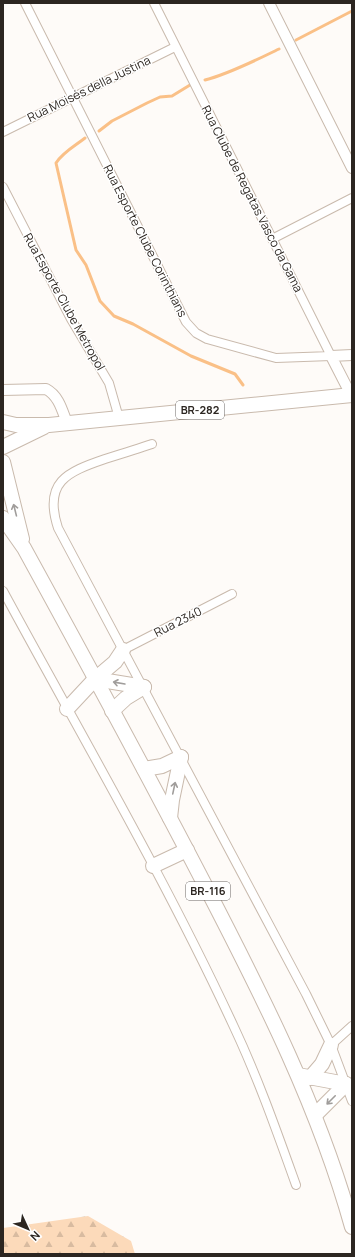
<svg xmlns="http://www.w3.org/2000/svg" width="355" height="1257" font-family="Manrope,sans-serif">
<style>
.forest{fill:url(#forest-firs)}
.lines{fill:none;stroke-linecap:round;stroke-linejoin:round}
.stream{stroke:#fac087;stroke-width:3}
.minor-casing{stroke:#c9baad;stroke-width:10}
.tertiary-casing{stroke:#c9baad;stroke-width:12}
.trunk-casing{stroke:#c9baad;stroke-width:16}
.minor{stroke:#fff;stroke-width:8}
.tertiary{stroke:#fff;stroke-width:10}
.trunk{stroke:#fff;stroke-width:14}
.oneway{stroke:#a09d9b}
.labels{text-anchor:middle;stroke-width:3;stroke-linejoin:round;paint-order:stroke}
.shield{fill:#fff;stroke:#6b6764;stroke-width:1}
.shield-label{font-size:11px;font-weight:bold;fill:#2c2621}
.street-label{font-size:12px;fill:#2c2621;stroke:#fff}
</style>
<defs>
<pattern id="forest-firs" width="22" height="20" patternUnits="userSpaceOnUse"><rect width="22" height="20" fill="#fcdaba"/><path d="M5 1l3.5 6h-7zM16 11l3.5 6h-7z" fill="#d8bba0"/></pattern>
</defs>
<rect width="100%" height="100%" fill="#fefbf8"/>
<path class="forest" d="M88 1216 131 1241 135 1254H3V1228Z"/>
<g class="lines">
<g class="stream">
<path d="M296 40 352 11"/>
<path d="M205 80C229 74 256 60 279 49"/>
<path d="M99 131 112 121 147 103 160 97 172 96 190 85"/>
<path d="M85 138C75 146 63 152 56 163L76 250 86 265 100 301 114 316 133 324 191 356 235 374 243 385"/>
</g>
<defs>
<g id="minor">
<path d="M25 3 186 322 196 333 207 339 276 358 331 356 154 3"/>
<path d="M3 132 175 47"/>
<path d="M3 187 71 319 109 383 119 418"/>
<path d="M272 239 352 198"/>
<path d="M152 444C137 449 121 454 105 459 67 472 43 482 58 528L306 994 331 1045 352 1101"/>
<path d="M3 591C81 735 165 878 234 1027 258 1078 277 1132 296 1185"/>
<path d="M123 650 232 594"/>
<path d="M331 1045 352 1026"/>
</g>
<g id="tertiary">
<path d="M269 3 352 168"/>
<path d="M3 390 46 389C59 396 62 410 67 423"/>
<path d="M351 395 331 356 352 355"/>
</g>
<g id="trunk">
<path d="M3 422 16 425H49L352 395"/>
<path d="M3 447 44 427"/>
<path d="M3 462 22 539"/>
<path d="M3 518 24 548C86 661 148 775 207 889 264 999 319 1108 352 1227"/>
<path d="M95 679 144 687"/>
<path d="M67 709 95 679 115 662 123 650"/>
<path d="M112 711 126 698 144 687"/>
<path d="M144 769 162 766 181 757"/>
<path d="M170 818 172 800 181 757"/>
<path d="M153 866 187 850"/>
<path d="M298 1075 346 1084"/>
<path d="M310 1078 322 1064 331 1045"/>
<path d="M315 1115 346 1084"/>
</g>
</defs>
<use href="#minor" class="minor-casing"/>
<use href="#tertiary" class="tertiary-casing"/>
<use href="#trunk" class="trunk-casing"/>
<use href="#minor" class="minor"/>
<use href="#tertiary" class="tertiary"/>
<use href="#trunk" class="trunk"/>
</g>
<defs><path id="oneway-shaft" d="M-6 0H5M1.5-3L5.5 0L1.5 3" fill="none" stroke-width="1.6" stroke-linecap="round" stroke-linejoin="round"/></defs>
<g class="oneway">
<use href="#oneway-shaft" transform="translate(15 510) rotate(-104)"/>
<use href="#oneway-shaft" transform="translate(119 683) rotate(-170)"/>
<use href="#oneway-shaft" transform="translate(174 788) rotate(-78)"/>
<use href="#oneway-shaft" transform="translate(331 1100) rotate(135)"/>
</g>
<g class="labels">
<g class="shield">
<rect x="176" y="401" width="48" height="18" rx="3"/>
<rect x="186" y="882" width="44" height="18" rx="3"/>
</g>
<g class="shield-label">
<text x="200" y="414">BR-282</text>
<text x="208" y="895">BR-116</text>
</g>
<g class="street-label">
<text transform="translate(89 89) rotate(-26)" y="4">Rua Moisés della Justina</text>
<text transform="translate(252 199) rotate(63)" y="4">Rua Clube de Regatas Vasco da Gama</text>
<text transform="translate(145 241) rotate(63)" y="4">Rua Esporte Clube Corinthians</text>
<text transform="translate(64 302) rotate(61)" y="4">Rua Esporte Clube Metropol</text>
<text transform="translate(178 622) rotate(-27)" y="4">Rua 2340</text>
</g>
</g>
<rect width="355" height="1257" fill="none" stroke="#2c2621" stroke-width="8"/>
<g transform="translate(28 1229) rotate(134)" stroke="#ffffff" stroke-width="3" paint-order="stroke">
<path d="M0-3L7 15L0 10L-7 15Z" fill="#2c2621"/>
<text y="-6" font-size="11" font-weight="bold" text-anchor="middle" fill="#2c2621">N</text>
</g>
</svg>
